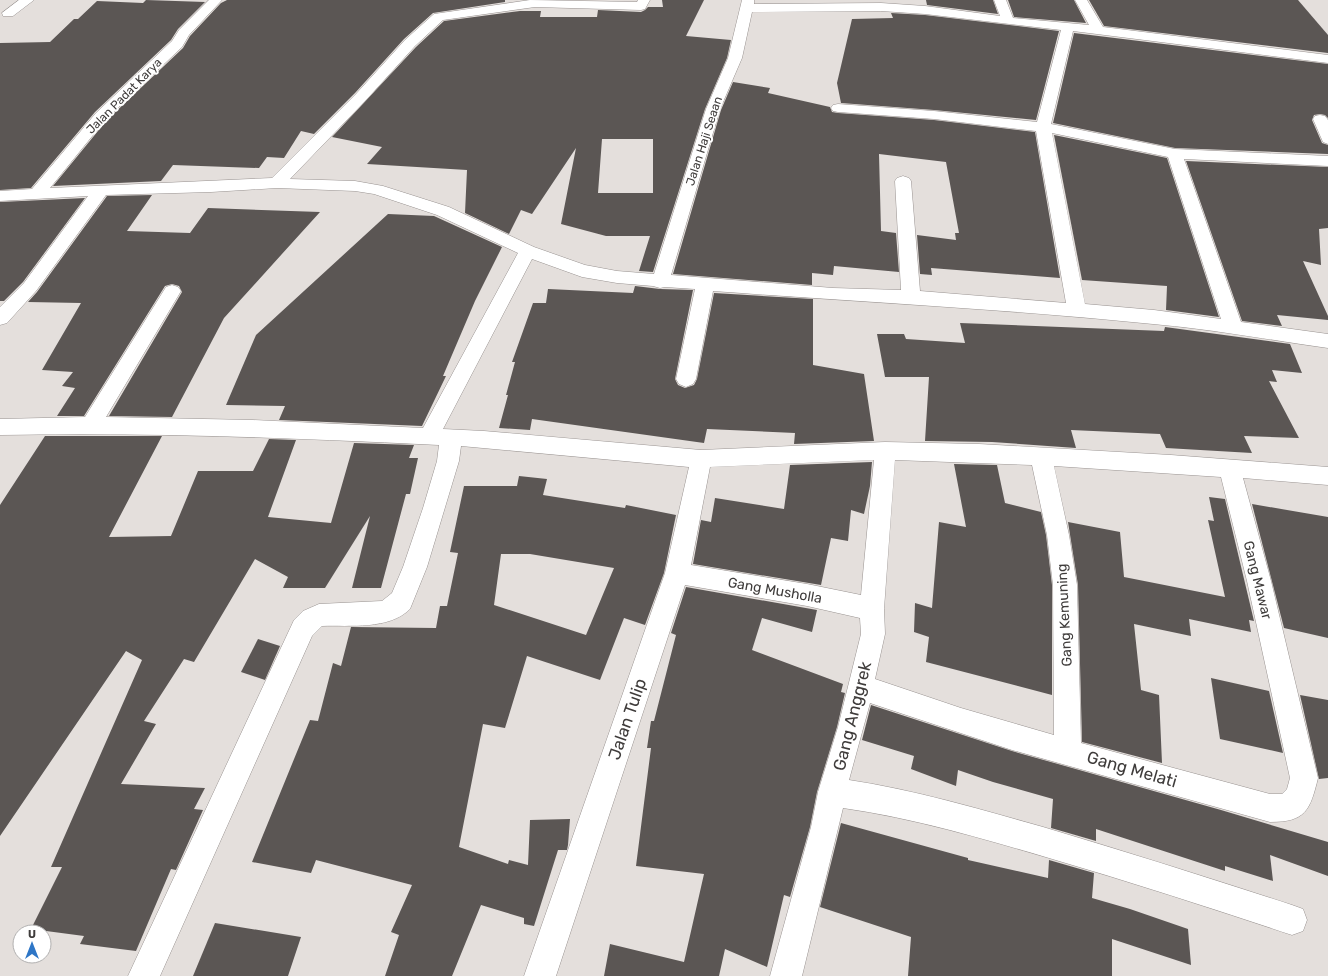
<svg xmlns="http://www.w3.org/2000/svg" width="1328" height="976" font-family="Rubik,sans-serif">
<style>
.building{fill:#5b5654;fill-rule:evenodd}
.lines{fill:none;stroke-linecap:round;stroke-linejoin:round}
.minor-casing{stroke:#999391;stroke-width:1}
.minor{fill:#fff;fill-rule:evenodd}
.labels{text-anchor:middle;stroke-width:4;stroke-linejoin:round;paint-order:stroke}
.far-street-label{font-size:12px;fill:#3f3c3b;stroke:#fff}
.street-label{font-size:14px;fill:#3f3c3b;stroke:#fff}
.near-street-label{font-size:17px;fill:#3f3c3b;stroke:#fff}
</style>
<rect width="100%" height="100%" fill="#e4dfdc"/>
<g class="building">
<path d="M146 0 205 2 178 29 171 40 95 112 31 188 0 190V43L50 42 74 19H78L97 1 143 3Z"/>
<path d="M227 0H505V2L433 13 404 39 355 93 314 134 301 131 284 158 267 157 259 168 173 165 161 181 53 186 107 120 183 48 190 36 221 3Z"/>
<path d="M662 0H704L686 36 731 40 727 58 705 109 653 272 639 271 650 236H606L561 224 576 148 532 214 521 210 509 234 465 213 467 170 367 164 382 147 332 137 416 47 444 21 520 11H541L540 17H597L598 10 641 12 645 10 648 7H663ZM602 139H653V193H598Z"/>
<path d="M926 0H993L998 14 927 5Z"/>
<path d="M1008 0H1074L1086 23 1014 17Z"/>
<path d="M1089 0H1298L1328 35V53L1104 26Z"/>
<path d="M891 13 925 15 1059 31 1036 120 934 110 841 103 837 83 852 19 893 18Z"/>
<path d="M1074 33 1328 64V118L1325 115 1320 114 1314 115 1312 120 1322 143 1328 145V154L1175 148 1053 123Z"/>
<path d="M733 82 770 88 768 93 830 107 832 112 838 113 934 120 1035 132 1060 278 931 268 932 275 920 274 917 235 956 240 955 233H959L946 162 879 154 881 231 896 233 899 272 834 266 833 275 812 273V285L673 274 721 110Z"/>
<path d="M1054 135 1167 158 1219 317 1166 310 1167 286 1082 280Z"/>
<path d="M1186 161 1328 167V228L1319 229 1321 265 1303 261 1328 316V320L1277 315 1282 326 1242 321Z"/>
<path d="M152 195 127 231 190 233 208 208 320 212 224 318 172 417 109 416 182 292 179 286 172 284 165 286 84 416H57L75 388 62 386 73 372 42 370 81 303 28 302 37 292 107 196Z"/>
<path d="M85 198 23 282 4 301H0V202Z"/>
<path d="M388 214 434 216 502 247 475 301 443 376H446L422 426 279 420 285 406 226 405 256 335Z"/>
<path d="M635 286 660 289 693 290 675 379 678 385 685 388 694 385 697 379 714 293 813 299V365L864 374 874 441 794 444 795 433 707 429 704 443 532 419 530 430 499 428 508 395H506L515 362H512L533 303H546L548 289 633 293Z"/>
<path d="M960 323 1164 331 1165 327 1290 344 1302 373 1272 370 1277 382 1269 381 1299 438 1244 436 1252 453 1166 448 1160 434 1071 430 1076 448 992 442 925 441 929 377H885L877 334H904L906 339 965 343Z"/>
<path d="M45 436H162L109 537 171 536 198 471H253L269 439 296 440 268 517 331 523 354 443 414 445 409 458H418L410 494H406L381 588H352L370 516 325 588H283L288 577 255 559 194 662 184 659 144 721 156 724 121 784 205 788 194 809 203 810 176 870 171 869 136 951 80 944 84 936 31 929 62 867H51L142 660 126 651 0 836V505Z"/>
<path d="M872 462 870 486 864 514 851 510 848 541 831 538 821 585 693 564 701 520 711 522 715 498 784 509 790 465Z"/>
<path d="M954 464 997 465 1005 503 1041 512 1046 535 1052 585V695L926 662 929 637 914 632 915 603 932 608 939 522 966 527Z"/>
<path d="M519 476 547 479 543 495 625 508 626 505 676 515 664 573 645 625 624 618 600 680 527 656 505 728 483 724 459 847 508 864 509 860 528 865 530 820 570 819 568 845 567 850H558L534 926 524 924V918L481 905 452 976H385L399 935 391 932 412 885 316 860 311 873 252 862 310 720 318 721 333 663 341 666 351 627 436 628 440 606H447L458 553 450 552 464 486H517ZM501 554H530L614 568 586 635 494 605Z"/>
<path d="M1209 497 1225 499 1254 621 1249 620 1251 632 1189 619 1191 636 1134 624 1141 690 1159 695 1162 763 1082 742 1078 585 1068 522 1120 532 1124 577 1225 597 1208 520 1214 521Z"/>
<path d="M1252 504 1328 517V638L1284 628Z"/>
<path d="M686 587 817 610 812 632 762 618 752 650 843 684 841 692 845 693 837 727 817 792 810 827 790 897 784 895 767 967 725 949 719 976H604L610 944 684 962 704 874 636 866 651 748H647L651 721H654L676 635 671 633Z"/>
<path d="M258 639 280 646 265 680 241 672Z"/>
<path d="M1211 678 1269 691 1283 753 1220 739Z"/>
<path d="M1300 695 1328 700V778L1319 779Z"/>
<path d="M871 705 1012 751 1221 810 1328 842V876L1270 855 1273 881 1225 866V871L1096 829V841L1051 828 1053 799 993 782 958 770 956 786 911 769 914 756 862 740Z"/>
<path d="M841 823 968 858V860L1048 878 1049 860 1094 873 1092 898 1130 909 1188 929 1191 965 1112 939V976H908L911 937 820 907Z"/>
<path d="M215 923 301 937 288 976H193Z"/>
</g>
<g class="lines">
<defs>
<g id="minor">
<path d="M19 0H34L13 16H3L2 13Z"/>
<path d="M209 0H222L189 35 182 47 106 119 50 188 272 178 356 94 405 40 434 14 530 0 637 2 638 0H650L645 9 641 10 535 7 443 20 415 46 366 100 290 179 355 181 383 186 449 207 534 247 585 265 617 271 654 274 706 109 728 58 742 0H754V4L881 3 925 6 1000 16 994 0H1006L1013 18 1089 25 1075 0H1087L1103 27 1328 55V63L1073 31 1051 124 1175 149 1328 156V166L1184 159 1241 322 1328 334V348C1270 340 1211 329 1153 324 1006 309 860 302 713 291L696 379 693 384 686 387 679 384 676 379 695 289 665 287 660 288 653 286 617 283 582 277 532 259 443 429 484 431 701 450 885 442 979 444 1171 455 1328 467V485L1243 478 1271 581 1318 778C1310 810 1306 822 1270 822L1012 750 870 703 849 780C915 790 979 809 1043 827 1127 852 1209 878 1292 905L1303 909 1307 920 1303 931 1292 935C1211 908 1131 882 1049 858 981 838 913 818 843 808L802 976H770L811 827 818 792 838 727 861 634 860 618 807 606 685 585 556 976H524L665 573 689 467 461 446 459 461 427 567 410 609C389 630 350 625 322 626L312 636 160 976H128L294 620 303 611 319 604 382 601 392 593 403 567 423 508 437 461 439 445C293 438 147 432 0 435V419L85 417 166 287 172 285 178 287 181 291 106 417 253 420 423 428 518 253 437 215 374 194 355 191 277 188 211 192 106 195 36 291 7 323 0 325V307L24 283 88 196 0 201V191L32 189 96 113 172 41 179 30ZM881 11 925 14 1061 30 1037 122 934 111 838 104 833 105 831 108 833 111 838 112 934 119 1036 131 1066 303 920 291 911 181 909 178 903 176 897 178 895 181 901 290 833 288 671 275 720 109 742 58 752 12ZM1052 133 1168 157 1221 319 1154 310 1085 304ZM874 460 861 595 807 584 691 565 710 467ZM895 460 1032 465 1047 535 1053 585 1054 735 961 708 875 679 885 634 884 609ZM1054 466 1221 477 1247 581 1290 778 1287 789 1282 794H1270L1081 743 1077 585 1069 535Z"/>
<path d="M1320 115 1325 116 1328 120V144L1323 142 1313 119 1315 116Z"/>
</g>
</defs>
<use href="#minor" class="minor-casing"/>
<use href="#minor" class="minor"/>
</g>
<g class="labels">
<g class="far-street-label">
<text transform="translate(124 96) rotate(-45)" y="4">Jalan Padat Karya</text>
<text transform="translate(704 141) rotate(-72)" y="4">Jalan Haji Seaan</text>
</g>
<g class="street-label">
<text transform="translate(1258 580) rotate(76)" y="5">Gang Mawar</text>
<text transform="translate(775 590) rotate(10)" y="5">Gang Musholla</text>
<text transform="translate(1064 615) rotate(-93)" y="5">Gang Kemuning</text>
</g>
<g class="near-street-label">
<text transform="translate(852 716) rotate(-76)" y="6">Gang Anggrek</text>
<text transform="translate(627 719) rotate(-71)" y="6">Jalan Tulip</text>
<text transform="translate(1132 769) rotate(16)" y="6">Gang Melati</text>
</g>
</g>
<g transform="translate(32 944)"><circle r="19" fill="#ffffff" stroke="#b2b1b1"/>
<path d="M0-3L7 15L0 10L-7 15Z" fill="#2e76c6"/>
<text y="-6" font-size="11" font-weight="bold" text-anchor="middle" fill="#3f3c3b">U</text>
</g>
</svg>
